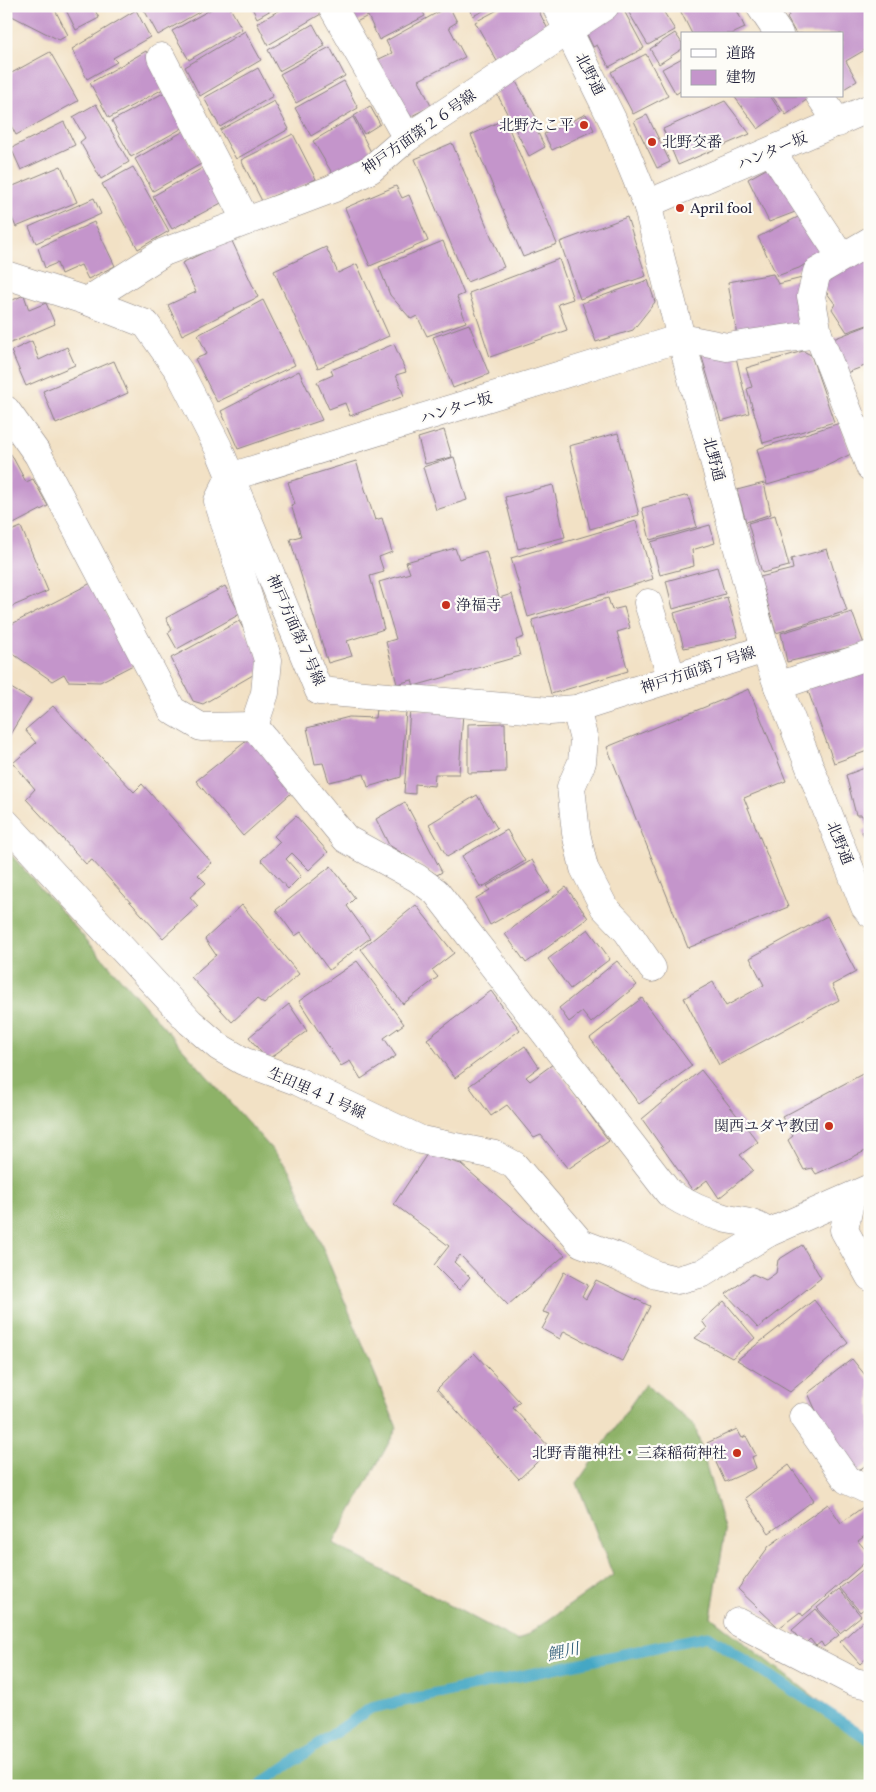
<svg xmlns="http://www.w3.org/2000/svg" width="876" height="1792" font-family="Vollkorn,'Noto Serif JP',serif">
<style>
.forest{fill:#8eb268;stroke:#586a52}
.lines{fill:none;stroke-linecap:round;stroke-linejoin:round}
.stream{stroke:#44a7c4;stroke-width:11}
.building{fill:#c495cb}
.minor-casing{stroke:#8a8280;stroke-width:29}
.major-casing{stroke:#8a8280;stroke-width:29}
.minor{stroke:#fff;stroke-width:28}
.major{stroke:#fff;stroke-width:28}
.poi-dot{fill:#c8321e;stroke:#fdfcf7;stroke-width:2}
.labels{text-anchor:middle;stroke-width:4.5;stroke-linejoin:round;paint-order:stroke}
.street-label{font-size:15px;fill:#22223b;stroke:#fdfcf7}
.poi-label{font-size:15px;fill:#22223b;stroke:#fdfcf7;text-anchor:end}
.water-label{font-size:16px;font-style:italic;fill:#315e79;stroke:#fdfcf7}
</style>
<rect width="100%" height="100%" fill="#fdfcf7"/>
<filter id="ink" filterUnits="userSpaceOnUse"><feTurbulence type="fractalNoise" baseFrequency=".02" numOctaves="2"/><feDisplacementMap in="SourceGraphic" scale="10" xChannelSelector="R" yChannelSelector="G"/><feConvolveMatrix kernelMatrix="1 2 1 2 8 2 1 2 1" color-interpolation-filters="sRGB"/></filter>
<filter id="wash" filterUnits="userSpaceOnUse"><feTurbulence type="fractalNoise" baseFrequency=".0096" numOctaves="4" result="noise"/><feDisplacementMap in="SourceGraphic" scale="20" xChannelSelector="R" yChannelSelector="G"/><feGaussianBlur stdDeviation="1.12" result="paint"/><feColorMatrix in="noise" values="0 0 0 0 0 0 0 0 0 0 0 0 0 0 0 0 0 1.4 0 .05"/><feComposite in="paint" operator="in"/></filter>
<g filter="url(#wash)">
<rect width="100%" height="100%" fill="#f2e1c5"/>
<path class="forest" d="M6 849 291 1171 397 1428 333 1544 518 1641 613 1575 577 1483 645 1384 695 1426 725 1532 711 1617 870 1740V1786H6Z"/>
<g class="lines">
<path class="stream" d="M258 1786 371 1708 708 1636 870 1740"/>
</g>
<g id="blocks">
<g class="building">
<path d="M15 6H53L68 35 59 40 10 15Z"/>
<path d="M64 6H93L99 18 76 30Z"/>
<path d="M142 6H210L158 35Z"/>
<path d="M217 6H229L242 29 189 60 172 31Z"/>
<path d="M251 6H278L257 18Z"/>
<path d="M287 6H316L321 14 268 45 257 23Z"/>
<path d="M349 6H420L425 16 379 40 368 16 356 22Z"/>
<path d="M449 6 457 22 449 27 465 57 419 80 431 106 406 119 377 60 392 53 386 41Z"/>
<path d="M469 6H493L473 16Z"/>
<path d="M505 6H536L551 35 498 63 475 22Z"/>
<path d="M625 6H660L675 30 648 45Z"/>
<path d="M678 6H735L745 28 732 34H692Z"/>
<path d="M784 6H867L870 12V47L846 61 857 81 842 90V34H796L787 18 789 16Z"/>
<path d="M622 7 644 48 609 67 597 45 593 47 584 28Z"/>
<path d="M136 10 150 37 113 58 117 62 87 79 72 49Z"/>
<path d="M313 24 325 46 279 71 268 50Z"/>
<path d="M245 31 261 60 200 96 185 67Z"/>
<path d="M675 33 682 43V49L659 64 650 49Z"/>
<path d="M330 47 345 76 296 103 280 74Z"/>
<path d="M146 51 165 88 109 118 90 83Z"/>
<path d="M50 52 78 101 16 135 6 116V76Z"/>
<path d="M646 54 668 96 633 114 611 72Z"/>
<path d="M682 58V90L676 94 662 69Z"/>
<path d="M258 68 273 96 220 127 204 98Z"/>
<path d="M514 78 538 121 533 123 545 147 529 156 495 90Z"/>
<path d="M344 81 358 108 311 136 295 108Z"/>
<path d="M167 91 188 125 131 157 112 121Z"/>
<path d="M734 96H770L781 112 758 129Z"/>
<path d="M772 96H808L809 98 786 115Z"/>
<path d="M274 101 289 129 236 159 220 130Z"/>
<path d="M725 101 750 134 678 165 663 129Z"/>
<path d="M96 104 129 162 101 179 80 142 85 138 73 117Z"/>
<path d="M370 106 380 124 364 134 354 116Z"/>
<path d="M586 114 594 130 552 150 544 134Z"/>
<path d="M647 115 670 162 657 168 634 121Z"/>
<path d="M353 117 373 156 335 178 313 141Z"/>
<path d="M505 119 557 244 523 257 471 135Z"/>
<path d="M64 122 75 145 21 170 11 148Z"/>
<path d="M184 131 201 164 153 191 135 159Z"/>
<path d="M293 134 316 179 283 195 282 192 262 201 241 160Z"/>
<path d="M452 143 504 267 467 282 415 159Z"/>
<path d="M775 164 803 209 769 222 748 179Z"/>
<path d="M61 166 77 202 16 227 6 205V189Z"/>
<path d="M206 166 225 201 172 229 153 196Z"/>
<path d="M133 167 169 231 138 249 102 184Z"/>
<path d="M396 186 402 198 409 195 428 241 370 266 345 208Z"/>
<path d="M94 198 101 214 36 243 29 227Z"/>
<path d="M808 212 829 246 820 255 799 268 777 276 758 237Z"/>
<path d="M627 217 646 276 580 299 560 242Z"/>
<path d="M94 222 115 266 88 279 81 265 61 274 57 263 45 268 38 248Z"/>
<path d="M231 239 258 297 182 335 168 305 196 292 182 263Z"/>
<path d="M443 241 464 294 457 297 466 322 427 336 417 316 411 319 390 295 379 267Z"/>
<path d="M326 247 338 273 357 264 389 336 318 368 274 271Z"/>
<path d="M870 250V324L847 332 832 309 835 304 819 282Z"/>
<path d="M559 259 573 299 558 304 567 330 490 357 469 293Z"/>
<path d="M773 274 778 284 806 277 809 320 795 329 738 342 728 282Z"/>
<path d="M648 280 655 302 633 330 596 342 582 303Z"/>
<path d="M24 295 29 310 46 303 55 324 6 345V303Z"/>
<path d="M263 300 295 365 217 402 195 359 207 354 198 335Z"/>
<path d="M469 324 489 374 453 388 433 337Z"/>
<path d="M869 325 870 364 841 375 828 341Z"/>
<path d="M32 341 39 360 67 347 75 365 26 386 11 351Z"/>
<path d="M394 344 406 372 396 375 404 396 350 416 345 403 329 409 317 382 333 375 331 370Z"/>
<path d="M803 351 811 355 834 422 763 443 747 389 752 387 746 368Z"/>
<path d="M735 353 749 413 721 421 701 354Z"/>
<path d="M114 361 128 393 56 424 43 391Z"/>
<path d="M299 371 322 420 238 449 221 411Z"/>
<path d="M840 423 851 454 816 471 767 485 757 449Z"/>
<path d="M444 430 452 457 425 464 418 438Z"/>
<path d="M618 433 639 515 590 529 569 446Z"/>
<path d="M11 454 26 482 33 479 48 506 6 528V456Z"/>
<path d="M454 457 467 500 436 510 423 467Z"/>
<path d="M356 461 375 520 382 518 392 552 379 557 384 572 370 576 384 629 347 641 352 656 328 663 290 539 301 536 291 505 295 504 288 482Z"/>
<path d="M764 483 771 514 746 522 737 490Z"/>
<path d="M553 485 565 537 518 549 505 497Z"/>
<path d="M688 495 697 527 650 540 642 508Z"/>
<path d="M775 515 789 566 762 573 748 523Z"/>
<path d="M636 521 653 579 528 617 511 558Z"/>
<path d="M710 525 715 543 692 550 694 566 660 575 651 542Z"/>
<path d="M21 527 48 591 6 609V533Z"/>
<path d="M455 548 459 559 486 551 499 598 512 594 524 637 516 640 520 656 414 686 412 680 397 684 386 642 396 639 379 582 410 573 406 562Z"/>
<path d="M827 549 847 611 776 633 760 577 793 569 791 559Z"/>
<path d="M717 567 725 594 673 609 666 581Z"/>
<path d="M91 583 133 665 100 682 68 681 64 674 52 681 6 649V627Z"/>
<path d="M225 586 240 614 177 649 168 633 172 630 166 618Z"/>
<path d="M727 597 738 637 684 648 674 613Z"/>
<path d="M608 598 612 610 624 607 630 628 617 632 628 671 551 694 532 620Z"/>
<path d="M852 612 864 644 787 662 781 633Z"/>
<path d="M239 621 261 660 258 672 203 704 193 701 171 658Z"/>
<path d="M870 666V750L834 763 807 688Z"/>
<path d="M6 685 31 700 6 741Z"/>
<path d="M749 689 786 781 744 798 788 907 688 948 607 747Z"/>
<path d="M53 706 134 792 142 784 212 863 198 875 206 883 190 897 198 906 163 938 92 860 86 864 26 799 35 789 13 763 36 743 25 730Z"/>
<path d="M376 709 406 711 401 777 368 787 364 774 329 782 323 763 315 764 307 728 349 717 375 718Z"/>
<path d="M410 709 463 712 459 774H435L434 786 415 784V794L404 793Z"/>
<path d="M505 723 506 772 468 773V724Z"/>
<path d="M254 735 297 788 243 836 196 781Z"/>
<path d="M870 766V846L862 832 867 827 862 815H856L846 775Z"/>
<path d="M477 795 497 828 447 857 429 824Z"/>
<path d="M405 802 442 872 437 875 389 845 376 819Z"/>
<path d="M296 816 328 852 309 870 292 853 286 859 301 876 288 889 261 860 280 842 274 836Z"/>
<path d="M507 830 525 861 481 888 462 856Z"/>
<path d="M532 860 550 891 490 925 476 898 490 890 487 886Z"/>
<path d="M331 866 355 898 347 906 370 938 329 970 301 932 295 936 276 910Z"/>
<path d="M566 887 588 918 526 963 505 934Z"/>
<path d="M242 905 299 974 264 1004 257 999 232 1022 191 977 216 955 205 939Z"/>
<path d="M416 905 454 953 432 970 438 977 403 1004 361 949Z"/>
<path d="M827 916 856 972 832 985 839 1000 719 1065 684 998 713 982 726 1006 764 985 750 958Z"/>
<path d="M588 929 610 959 570 989 548 959Z"/>
<path d="M357 961 404 1024 384 1038 396 1056 361 1079 350 1061 341 1066 299 1001Z"/>
<path d="M617 961 637 985 591 1023 582 1012 569 1022 559 1008Z"/>
<path d="M491 991 520 1030 455 1078 427 1039Z"/>
<path d="M642 998 692 1066 639 1104 590 1038Z"/>
<path d="M289 1004 307 1031 267 1060 249 1037Z"/>
<path d="M525 1046 539 1067 526 1077 530 1081 553 1064 609 1141 568 1169 541 1135 534 1138 507 1105 491 1116 469 1086Z"/>
<path d="M701 1070 758 1142 740 1155 753 1170 719 1198 707 1180 693 1191 642 1119Z"/>
<path d="M870 1070V1149L816 1174 812 1168 804 1170 788 1140 793 1136 782 1117Z"/>
<path d="M427 1154 461 1164 565 1255 508 1305 460 1255 454 1262 470 1277 459 1290 434 1265 449 1246 394 1204Z"/>
<path d="M802 1245 821 1278 758 1328 726 1294 753 1274 766 1280 776 1273 778 1260Z"/>
<path d="M564 1272 588 1285 582 1296 586 1299 596 1280 650 1306 622 1361 564 1331 560 1339 542 1329 550 1314 543 1312Z"/>
<path d="M814 1300 848 1343 790 1392 737 1360Z"/>
<path d="M724 1301 755 1338 732 1358 695 1338 707 1328 702 1321Z"/>
<path d="M474 1353 520 1402 513 1408 551 1449 519 1479 437 1389Z"/>
<path d="M852 1359 870 1381V1462L858 1471 824 1429 808 1393Z"/>
<path d="M737 1429 742 1438 746 1436 756 1455 752 1457 756 1468 725 1482 707 1443Z"/>
<path d="M789 1465 814 1500 769 1533 745 1498Z"/>
<path d="M828 1504 841 1523 863 1507 870 1515V1532L858 1541 869 1554 863 1564 803 1616 800 1612 779 1628 738 1589 769 1546Z"/>
<path d="M866 1567 870 1572V1604L860 1612 840 1588Z"/>
<path d="M839 1589 861 1616 840 1633 817 1608Z"/>
<path d="M816 1609 839 1635 824 1647 821 1642 816 1646 810 1639 804 1645 792 1630Z"/>
<path d="M863 1621 870 1628V1655L860 1664 840 1642Z"/>
</g>
</g>
</g>
<g filter="url(#ink)">
<use href="#blocks" fill-opacity="0" stroke="#8a8280" stroke-width="1"/>
<g class="lines">
<defs>
<g id="minor">
<path d="M332 6 407 138"/>
<path d="M760 6 779 34"/>
<path d="M161 57 246 221"/>
<path d="M820 96 838 123"/>
<path d="M772 152 841 257"/>
<path d="M647 204 870 108"/>
<path d="M870 241 817 272 811 296 818 334 870 467"/>
<path d="M6 275 87 301 146 324 179 371 218 447 319 691 550 711 576 709 765 649"/>
<path d="M87 301 164 252 332 189 371 169 407 138 605 6"/>
<path d="M6 410 38 455 172 710 201 727 254 726 346 839 417 878 436 892 669 1193C687 1205 706 1213 727 1219 743 1222 755 1222 768 1233"/>
<path d="M648 603 672 679"/>
<path d="M778 686 870 655"/>
<path d="M576 709 584 740 582 762 571 787 576 833 584 868 604 907 627 931 652 968"/>
<path d="M254 726 265 693 268 660 218 501 230 477 681 338 727 347 818 334"/>
<path d="M6 823 190 1022 219 1047 243 1061 299 1082 421 1140 495 1155 514 1165 581 1243 618 1257 656 1275 677 1280 703 1273 768 1233 870 1188"/>
<path d="M851 1197 844 1230 870 1277"/>
<path d="M803 1417 847 1480 870 1491"/>
<path d="M738 1622 854 1682 870 1685"/>
</g>
<path id="major" d="M556 6 613 121 647 204 681 338 765 649 778 686 865 907 870 913"/>
</defs>
<use href="#minor" class="minor-casing"/>
<use href="#major" class="major-casing"/>
<use href="#minor" class="minor"/>
<use href="#major" class="major"/>
</g>
</g>
<g class="poi-dot">
<circle cx="584" cy="125" r="5"/>
<circle cx="652" cy="142" r="5"/>
<circle cx="680" cy="208" r="5"/>
<circle cx="446" cy="605" r="5"/>
<circle cx="829" cy="1126" r="5"/>
<circle cx="737" cy="1453" r="5"/>
</g>
<g class="labels">
<g class="street-label">
<text transform="translate(590 74) rotate(63)" y="5">北野通</text>
<text transform="translate(419 132) rotate(-35)" y="5">神戸方面第２６号線</text>
<text transform="translate(772 151) rotate(-23)" y="5">ハンター坂</text>
<text transform="translate(456 408) rotate(-17)" y="5">ハンター坂</text>
<text transform="translate(714 459) rotate(75)" y="5">北野通</text>
<text transform="translate(296 630) rotate(66)" y="5">神戸方面第７号線</text>
<text transform="translate(698 670) rotate(-18)" y="5">神戸方面第７号線</text>
<text transform="translate(840 843) rotate(68)" y="5">北野通</text>
<text transform="translate(317 1093) rotate(24)" y="5">生田里４１号線</text>
</g>
<g class="poi-label">
<text x="574" y="130">北野たこ平</text>
<text x="662" y="147" text-anchor="start">北野交番</text>
<text x="690" y="213" text-anchor="start">April fool</text>
<text x="456" y="610" text-anchor="start">浄福寺</text>
<text x="819" y="1131">関西ユダヤ教団</text>
<text x="727" y="1458">北野青龍神社・三森稲荷神社</text>
</g>
<g class="water-label">
<text transform="translate(563 1651) rotate(-12)" y="6">鯉川</text>
</g>
</g>
<rect width="876" height="1792" fill="none" stroke="#fdfcf7" stroke-width="25"/>
<rect x="681" y="32" width="162" height="65" fill="#fdfcf7" stroke="#a5a5ac"/>
<rect x="691" y="49" width="25" height="8" fill="#ffffff" stroke="#a5a5ac"/>
<text x="726" y="58" font-size="15" fill="#22223b">道路</text>
<rect x="691" y="70" width="25" height="15" fill="#c495cb" stroke="#a5a5ac"/>
<text x="726" y="82" font-size="15" fill="#22223b">建物</text>
</svg>
